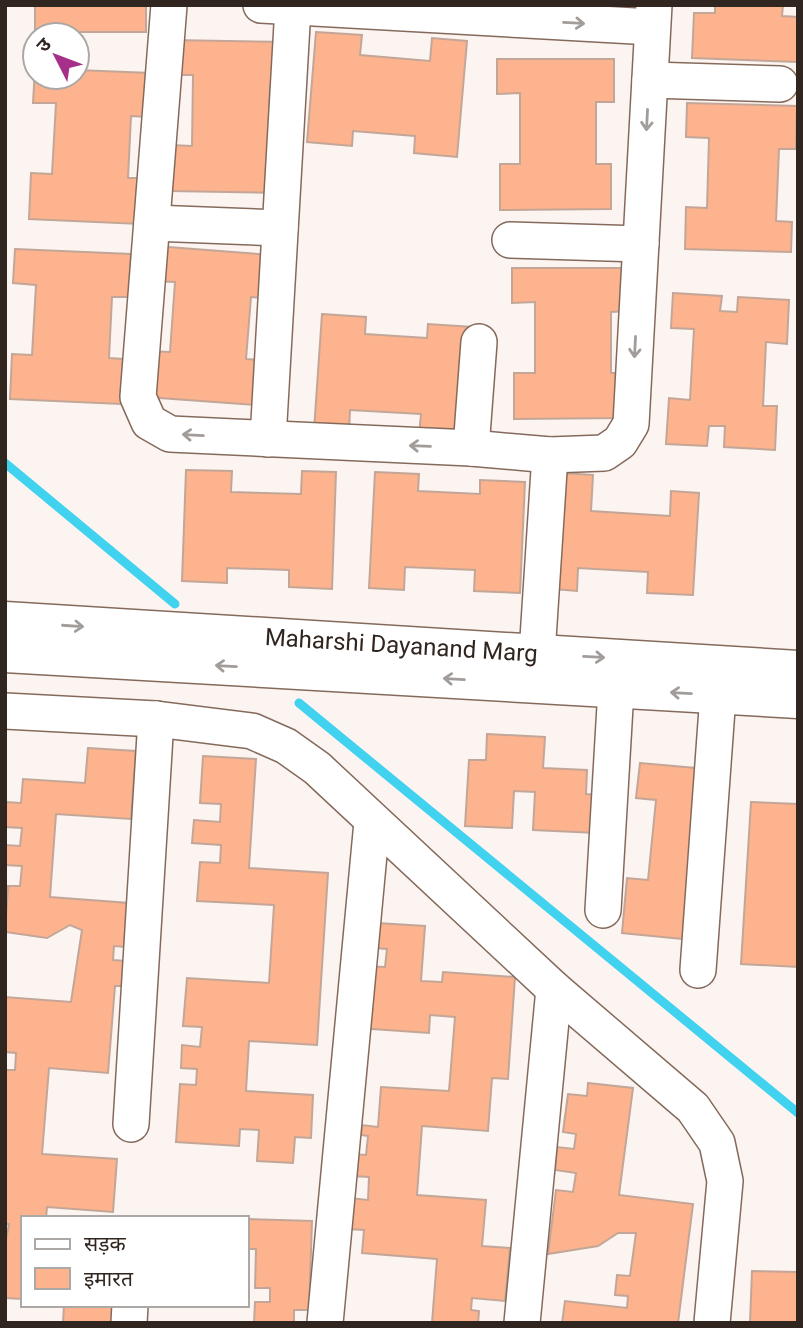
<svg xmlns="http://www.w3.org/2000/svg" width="803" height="1328" font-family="Roboto,'Noto Sans Devanagari',sans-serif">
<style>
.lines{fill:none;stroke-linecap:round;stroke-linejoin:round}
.stream{stroke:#40d2ef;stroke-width:9}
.building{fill:#fdb38d;stroke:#c3a697;stroke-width:2}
.minor-casing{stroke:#856a5c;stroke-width:38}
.tertiary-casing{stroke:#856a5c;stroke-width:41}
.minor{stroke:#fff;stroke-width:35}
.tertiary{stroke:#fff;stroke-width:38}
.oneway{stroke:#a29d9a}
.labels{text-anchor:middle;stroke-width:6;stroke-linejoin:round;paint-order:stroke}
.street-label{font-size:24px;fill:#30251f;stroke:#fff}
</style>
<rect width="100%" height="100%" fill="#fbf4f1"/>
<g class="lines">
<g class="stream">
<path d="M5 463 175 604"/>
<path d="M299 703 798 1113"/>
</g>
</g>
<g class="building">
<rect x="35" y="5" width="111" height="27"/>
<path d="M715 5H783L782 16 798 17V62L692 58 694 13H715Z"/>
<path d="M316 32 362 35 360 55 430 61 432 38 467 41 457 157 414 153 415 136 353 131 352 146 307 142Z"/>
<path d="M171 40 288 42 287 86H270L268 148 281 193 170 191 171 145 192 146 193 75H170Z"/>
<path d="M497 59H614V102H596V164H611V209L500 210V164H520V93L497 94Z"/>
<path d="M35 68V77H77V70L151 73 148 117 131 116 128 178H143L140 224 29 219 31 173 52 174 56 103H33Z"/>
<path d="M687 103 797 106 796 149H779L776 221 792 222 791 252 685 249 686 207 707 208 709 138 686 137Z"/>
<path d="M155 246 271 255 268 299 251 297 246 359 260 360 257 405 146 397 149 351 170 352 175 282 152 281Z"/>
<path d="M15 249 131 254 129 297H112L109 358 123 359 121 404 10 399 12 354 32 355 36 285 13 283Z"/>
<path d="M512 268H628L629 311 611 312V373H626L625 418 514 419V373H535V302L512 303Z"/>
<path d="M673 293 722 296 720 311 737 312 738 297 789 300 787 344 766 342 763 406H777L775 450 724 447 725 426H709L707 446 666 444 669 398 690 400 694 329 671 328Z"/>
<path d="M322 314 366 317 365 334 427 338 428 324 473 327 465 438 419 435 421 414 350 410 349 432 314 430Z"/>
<path d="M186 470 232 471 231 492 301 494 302 471 336 472 332 589 289 587V570L227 568V583L182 581Z"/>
<path d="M375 472 419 474 418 491 480 494V480L525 482 520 593 474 591 475 570 405 567 404 590 369 588Z"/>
<path d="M562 473 593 475 591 511 670 516 671 491 699 493 693 595 647 593 648 572 578 568 577 591 554 589Z"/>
<path d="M487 734 545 737 543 768 587 770 586 794 600 795 597 833 533 830 535 792 514 791 512 828 465 826 469 760H486Z"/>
<path d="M88 748 136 751 131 819 56 814 50 897 129 903 126 947 114 946 113 960 125 961 123 986H115L108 1073 49 1068 42 1154 117 1159 113 1212 47 1207 46 1218H23V1299L5 1298V1245L9 1224H5V1070H15L16 1053 5 1052V997L71 1002 82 930 70 925 47 938 5 932 8 886H20L22 866 5 865V845L20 846 22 828 5 827 6 802 21 803 23 779 85 783Z"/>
<path d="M203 756 256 759 249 868 328 873 317 1045 249 1041 246 1091 313 1095 311 1138 295 1137 293 1163 257 1161 259 1130 240 1129 239 1146 176 1142 180 1084 196 1085 197 1069 181 1068 182 1045 200 1047 202 1027 183 1026 187 978 269 983 274 905 197 901 200 862 220 863 221 845 192 843 194 820 220 822 221 804 200 803Z"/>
<path d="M640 763 707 769 692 940 622 933 627 878 648 880 656 800 636 798Z"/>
<path d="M751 802 798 804V967L741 964Z"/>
<path d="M377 923 425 926 421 981 442 982 443 972 515 977 508 1079 492 1078 488 1131 422 1126 417 1195 486 1200 482 1246 510 1248 505 1301 472 1298 471 1310 479 1311 478 1323H432L437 1259 362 1253 364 1230 348 1229 350 1198 368 1200 369 1177 352 1176 353 1154 366 1155 368 1136 361 1135 362 1125 378 1127 381 1087 449 1091 455 1017 430 1015 429 1033 358 1028 362 966 385 967 387 949 375 948Z"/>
<path d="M588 1083 633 1088 619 1195 693 1204 678 1323H562L565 1301 627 1308 628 1296 615 1295 617 1275 630 1276 636 1233H618L598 1246 548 1254 556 1190 573 1192 576 1173 555 1170 557 1147 574 1149 576 1134 563 1132 568 1094 587 1096Z"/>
<path d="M247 1219 312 1221 309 1310H294V1323H254L255 1302H270V1288H255L256 1249H247Z"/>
<path d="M752 1271 798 1272V1323H750Z"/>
<path d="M64 1305H114L112 1323H63Z"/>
</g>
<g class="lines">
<defs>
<g id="minor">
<path d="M169 5 138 397 149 422 170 434 471 448 550 455 604 453 620 442 631 424 654 5"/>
<path d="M261 5 652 27"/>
<path d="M650 80 780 84"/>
<path d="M152 223 280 228"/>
<path d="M510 240 641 244"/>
<path d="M268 439 293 7"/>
<path d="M471 448 479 342"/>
<path d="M537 654 550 455"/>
<path d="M5 711 156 719 252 731 286 746 317 768 554 989 693 1108 717 1143 725 1181 712 1323"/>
<path d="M603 910 616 689"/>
<path d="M698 970 718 695"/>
<path d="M131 1124 156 719"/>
<path d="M129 1323 130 1305"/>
<path d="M325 1323 372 822"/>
<path d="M522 1323 554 989"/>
</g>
<g id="tertiary">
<path id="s1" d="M5 621 798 670"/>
<path d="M5 653 798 699"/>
</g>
</defs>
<use href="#minor" class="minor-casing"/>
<use href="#tertiary" class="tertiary-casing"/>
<use href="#minor" class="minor"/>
<use href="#tertiary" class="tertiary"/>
</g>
<defs><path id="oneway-shaft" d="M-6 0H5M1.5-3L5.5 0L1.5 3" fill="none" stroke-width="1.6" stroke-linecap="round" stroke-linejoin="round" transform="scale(1.75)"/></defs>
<g class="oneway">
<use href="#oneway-shaft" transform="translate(574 23) rotate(3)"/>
<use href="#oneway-shaft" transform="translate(647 120) rotate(93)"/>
<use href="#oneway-shaft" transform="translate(635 347) rotate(93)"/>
<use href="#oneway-shaft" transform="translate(193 435) rotate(-177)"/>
<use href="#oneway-shaft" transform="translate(420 446) rotate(-178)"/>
<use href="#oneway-shaft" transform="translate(73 626) rotate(4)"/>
<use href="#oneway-shaft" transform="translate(594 657) rotate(3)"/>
<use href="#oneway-shaft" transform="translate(226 666) rotate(-177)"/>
<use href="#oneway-shaft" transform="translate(454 679) rotate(-177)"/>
<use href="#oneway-shaft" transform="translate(681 693) rotate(-177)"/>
</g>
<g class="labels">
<g class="street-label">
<text dy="8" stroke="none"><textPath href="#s1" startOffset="397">Maharshi Dayanand Marg</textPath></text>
</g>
</g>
<rect width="803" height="1328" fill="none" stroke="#30251f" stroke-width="14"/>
<rect x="21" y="1216" width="228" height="91" fill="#ffffff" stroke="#aca8a5" stroke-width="2"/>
<rect x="35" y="1239" width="35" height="10" fill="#ffffff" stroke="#aca8a5" stroke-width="2"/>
<text x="84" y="1251" font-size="21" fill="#30251f">सड़क</text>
<rect x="35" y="1268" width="35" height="21" fill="#fdb38d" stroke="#aca8a5" stroke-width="2"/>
<text x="84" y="1286" font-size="21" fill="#30251f">इमारत</text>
<g transform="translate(56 56) rotate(312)"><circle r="33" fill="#ffffff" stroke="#aca8a5" stroke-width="2"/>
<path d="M0-5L12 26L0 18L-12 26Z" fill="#a63089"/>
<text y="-10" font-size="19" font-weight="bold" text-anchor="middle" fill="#30251f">उ</text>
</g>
</svg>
